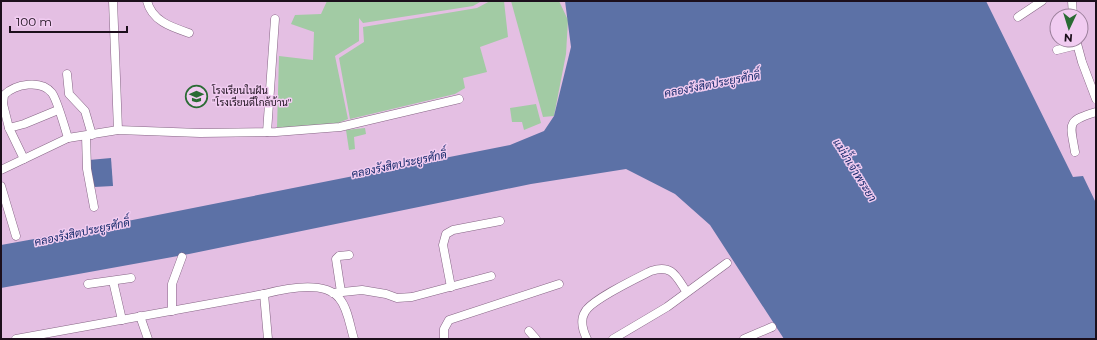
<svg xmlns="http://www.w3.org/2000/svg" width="1097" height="340" font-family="Montserrat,Sarabun,sans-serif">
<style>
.green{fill:#a2cba4}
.water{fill:#5c71a6}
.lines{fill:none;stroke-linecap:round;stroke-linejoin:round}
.minor-casing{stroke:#866585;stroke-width:9}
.minor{stroke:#fff;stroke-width:8}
.labels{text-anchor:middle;stroke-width:3;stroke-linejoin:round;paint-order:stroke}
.poi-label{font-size:10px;fill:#1c0f1c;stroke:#f1ccf1;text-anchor:start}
.water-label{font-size:11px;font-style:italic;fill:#162a6b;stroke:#f1ccf1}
</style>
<rect width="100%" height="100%" fill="#e4bfe3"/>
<g class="green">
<path d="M327 1H482L473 6 363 23 359 18V41L335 56 348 119 338 123 277 128 279 56 313 60 314 32 291 24 295 15 321 14Z"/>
<path d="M490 1H504L508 37 480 47 487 72 463 78 465 88 455 94 350 119 339 58 364 42 363 27 477 8Z"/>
<path d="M511 1H559L568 20 566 54 554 116 543 117Z"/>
<path d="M536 104 541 123 524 130 522 122H512L510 108Z"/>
<path d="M365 128 366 134 354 137 355 149 349 150 346 130Z"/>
</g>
<g class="water">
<path d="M565 1H986L1073 177 1083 176 1096 203V339H784L710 225 675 194 626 169 531 184 189 254 1 288V245L62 234 510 145 544 131 554 116 571 47Z"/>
<path d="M111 158 113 186 94 187 89 160Z"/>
</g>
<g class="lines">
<defs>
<g id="minor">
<path d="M113 1 118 130"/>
<path d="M147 1C152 21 171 27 189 33"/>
<path d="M1072 1 1073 16"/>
<path d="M1018 17 1042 1"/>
<path d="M1076 40 1082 62 1096 99"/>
<path d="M1057 50 1077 45"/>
<path d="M67 74 69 94 85 111 92 135"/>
<path d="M9 128 3 104 4 95C15 84 41 79 52 93 57 100 65 128 68 138"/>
<path d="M267 132 275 19"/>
<path d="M86 136 87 169 94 207"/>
<path d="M1075 152C1070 123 1066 121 1096 112"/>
<path d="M24 159 9 128 24 124 58 110"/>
<path d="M1 170 68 138 118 130 200 133 276 132 340 127 459 99"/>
<path d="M1 186 16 236"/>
<path d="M113 281 122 320"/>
<path d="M88 284 131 278"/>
<path d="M451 287 443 245 446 234 453 230 500 221"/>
<path d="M341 292 336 259 339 256 349 255"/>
<path d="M333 293 362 290 386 294 397 298 412 297 491 276"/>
<path d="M264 294 268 339"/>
<path d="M172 311V284L182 257"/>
<path d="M140 316 148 339"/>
<path d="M529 331 536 339"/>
<path d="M16 339 264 294C283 289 324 280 339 298 348 308 350 327 354 339"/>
<path d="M444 339V329L449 320 559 284"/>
<path d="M587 339C583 331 580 320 585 312 591 300 637 278 651 271 672 264 676 276 686 291"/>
<path d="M613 339 667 307 727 263"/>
<path d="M744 339 772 327"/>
</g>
</defs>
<use href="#minor" class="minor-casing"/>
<use href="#minor" class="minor"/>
</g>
<defs>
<symbol id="school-ring" viewBox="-11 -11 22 22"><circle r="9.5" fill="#f1ccf1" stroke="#2a6b34" stroke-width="1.5"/><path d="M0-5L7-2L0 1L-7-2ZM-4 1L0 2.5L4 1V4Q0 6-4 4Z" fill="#2a6b34"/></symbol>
</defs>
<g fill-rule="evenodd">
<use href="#school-ring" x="184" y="84" width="25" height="25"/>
</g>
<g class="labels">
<g class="poi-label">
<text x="212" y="94">โรงเรียนในฝัน<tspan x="212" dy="12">"โรงเรียนดีใกล้บ้าน"</tspan></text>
</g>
<g class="water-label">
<text transform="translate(712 84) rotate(-11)" y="4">คลองรังสิตประยูรศักดิ์</text>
<text transform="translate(399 164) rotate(-12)" y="4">คลองรังสิตประยูรศักดิ์</text>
<text transform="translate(855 170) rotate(58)" y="4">แม่น้ำเจ้าพระยา</text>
<text transform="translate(82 232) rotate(-12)" y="4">คลองรังสิตประยูรศักดิ์</text>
</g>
</g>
<rect width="1097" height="340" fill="none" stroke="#1c0f1c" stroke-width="4"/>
<g transform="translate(1069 28) rotate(184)"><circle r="19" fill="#f1ccf1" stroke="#9c809c"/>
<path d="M0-3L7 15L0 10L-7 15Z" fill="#2a6b34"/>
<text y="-6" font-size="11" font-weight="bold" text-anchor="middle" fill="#1c0f1c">N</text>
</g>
<path d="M10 26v6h117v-6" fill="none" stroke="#1c0f1c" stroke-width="2"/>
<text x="16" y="26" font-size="12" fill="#1c0f1c" stroke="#f1ccf1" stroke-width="3" paint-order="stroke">100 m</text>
</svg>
